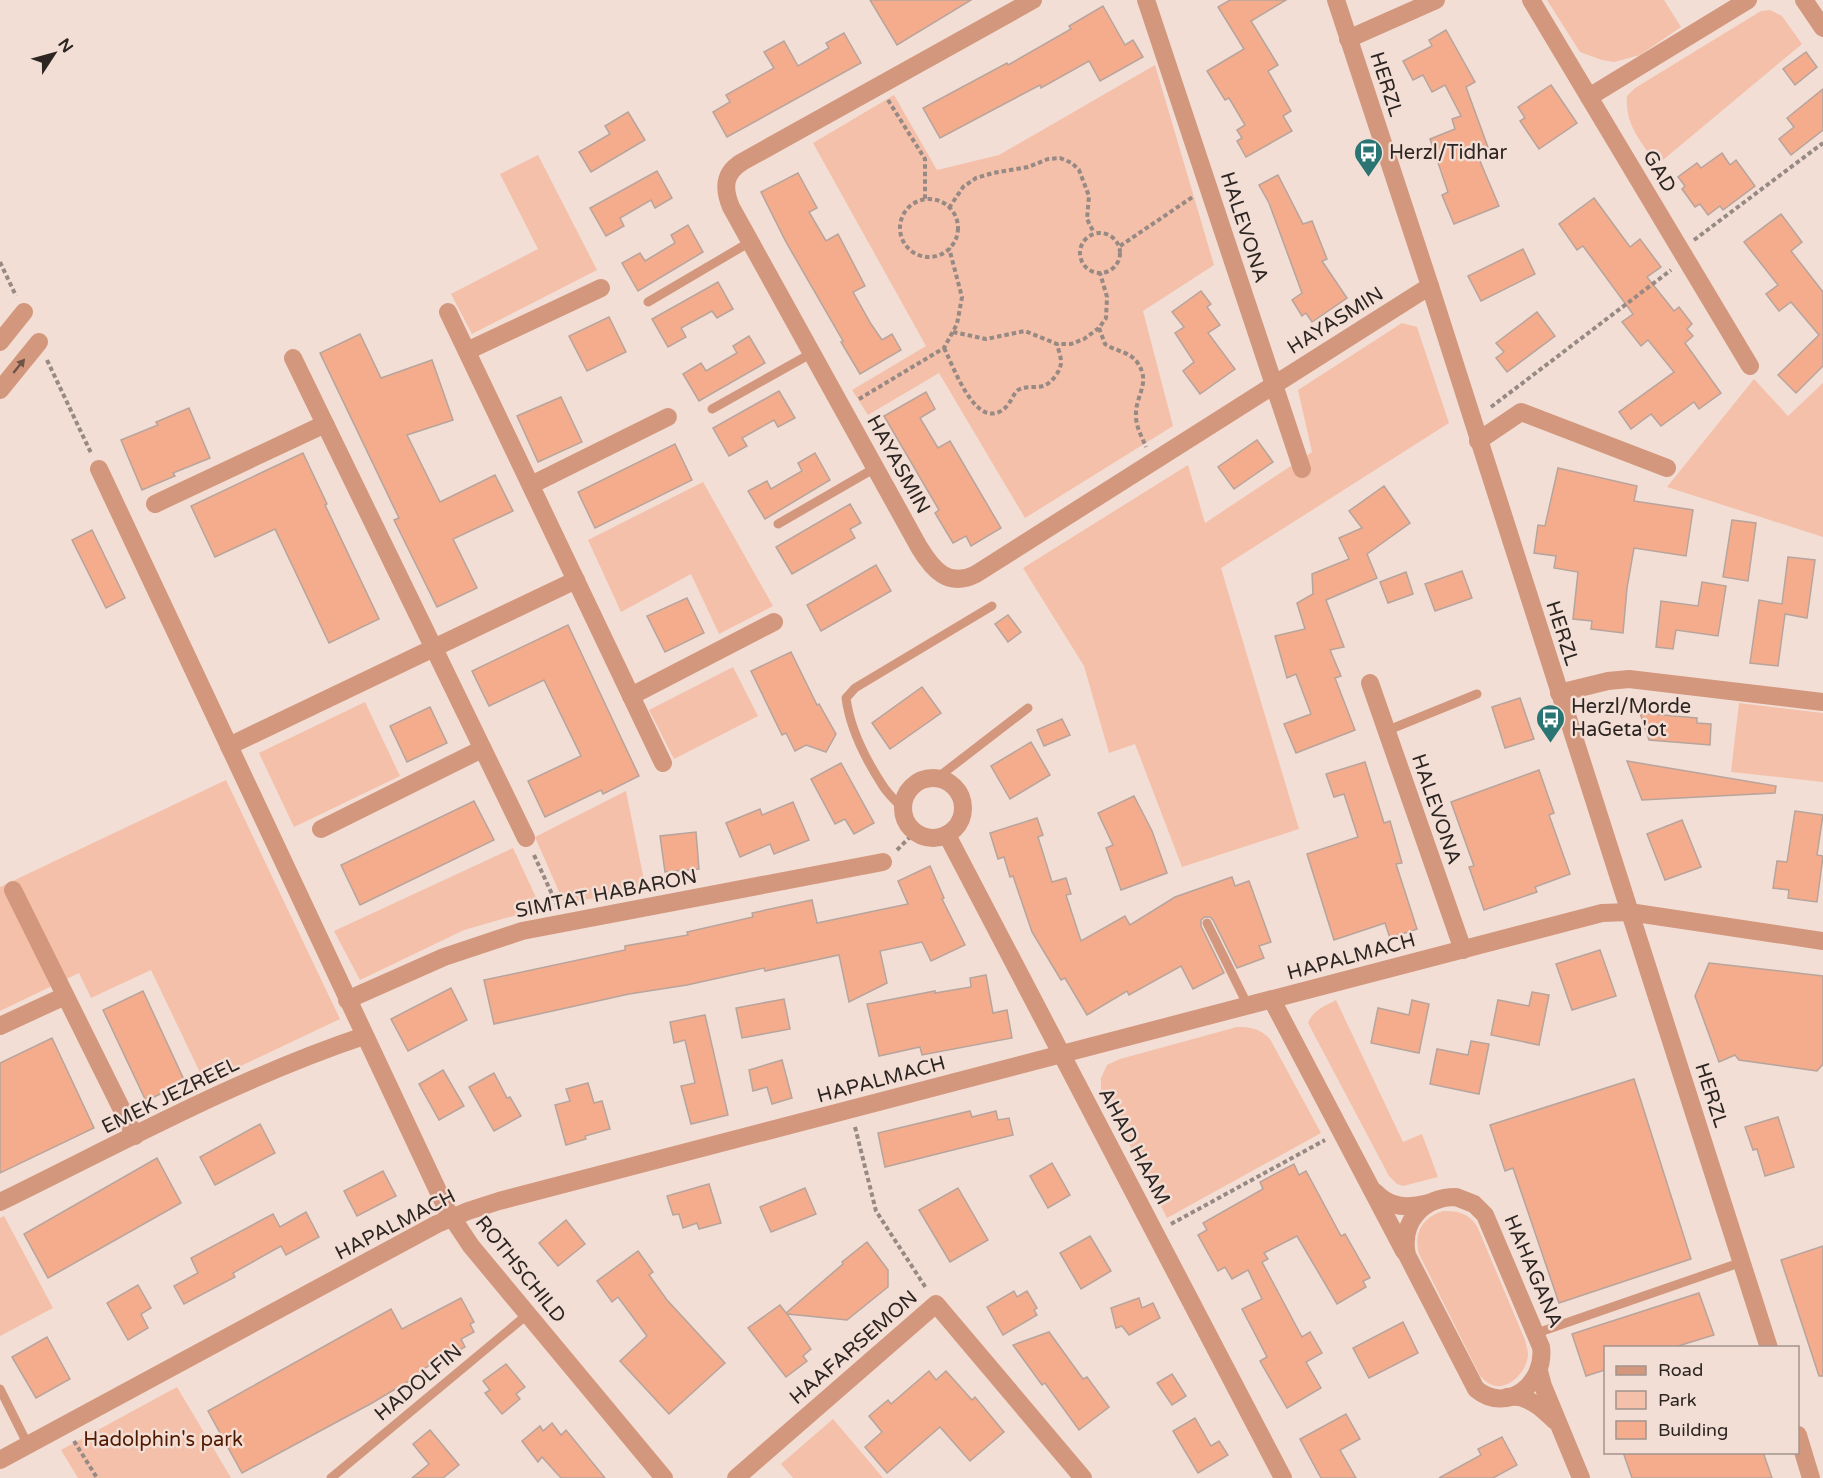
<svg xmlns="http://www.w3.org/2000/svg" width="1823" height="1478" font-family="'Varela Round',sans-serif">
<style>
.green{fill:#f4c0aa}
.building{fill:#f4ac8c;stroke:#b7a49c;stroke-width:1.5}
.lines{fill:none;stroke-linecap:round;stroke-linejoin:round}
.path{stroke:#978983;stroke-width:4;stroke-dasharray:4.5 3;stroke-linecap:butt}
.service{stroke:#d3977d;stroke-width:9}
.minor{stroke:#d3977d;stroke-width:18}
.tertiary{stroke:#d3977d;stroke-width:18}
.oneway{fill:#6f5346}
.labels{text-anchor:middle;stroke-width:5;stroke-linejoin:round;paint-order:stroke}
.street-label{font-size:20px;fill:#2c2522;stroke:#f2ded5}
.poi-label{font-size:20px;fill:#2c2522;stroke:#f2ded5;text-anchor:start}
.park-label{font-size:20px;fill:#501900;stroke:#f2ded5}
</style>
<rect width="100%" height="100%" fill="#f2ded5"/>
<g class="green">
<path d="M1547 0H1664L1681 27 1640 55 1614 62 1602 60 1580 52Z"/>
<path d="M1770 10 1782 16 1802 44 1657 165C1641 141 1625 126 1627 96L1635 88 1761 11Z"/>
<path d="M1155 65 1214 265 1143 311 1173 426 1025 518 939 373 868 415 852 390 926 346 813 143 894 95 937 170 999 155Z"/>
<path d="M538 155 597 270 472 334 451 294 538 249 500 174Z"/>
<path d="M1402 323 1417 327 1449 423 1221 568 1299 829 1182 867 1135 744 1109 753 1084 666 1023 568 1188 465 1205 523 1312 452 1298 390Z"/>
<path d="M1754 379 1788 416 1823 383V537L1667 487Z"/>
<path d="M703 482 773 606 719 634 691 574 621 612 588 540Z"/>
<path d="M733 667 758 716 674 759 649 710Z"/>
<path d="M365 702 400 776 294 827 259 753Z"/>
<path d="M1739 703 1823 713V782L1731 772Z"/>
<path d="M226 780 340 1019 205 1083 151 970 91 998 79 973 0 1011V887Z"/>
<path d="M626 791 646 890 564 903 535 837Z"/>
<path d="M513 848 541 908 464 930 360 980 334 931Z"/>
<path d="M1336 1000 1403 1142 1422 1134 1438 1177 1403 1186 1397 1184 1389 1176 1308 1023C1313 1010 1325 1006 1336 1000Z"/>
<path d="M1237 1027C1252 1027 1260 1029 1270 1039L1321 1133 1167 1218 1101 1089V1078L1107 1065 1120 1059Z"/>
<path d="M1443 1211C1459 1211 1468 1213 1477 1226L1525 1340C1526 1345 1528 1350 1528 1354 1528 1369 1512 1388 1496 1386 1489 1385 1484 1380 1480 1376L1419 1254C1413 1233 1423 1217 1443 1211Z"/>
<path d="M4 1216 53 1308 0 1336V1218Z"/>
<path d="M177 1387 231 1478H78L61 1450Z"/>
<path d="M833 1419 883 1478H793L781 1464Z"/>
</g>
<g class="building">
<path d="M870 0H971L897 45Z"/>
<path d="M1230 0H1286L1251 21 1278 65 1268 71 1291 111 1283 116 1292 131 1246 157 1237 141 1242 138 1237 130 1245 125 1229 98 1225 100 1207 71 1244 49 1218 7Z"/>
<path d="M1103 6 1125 45 1133 40 1143 57 1100 81 1089 61 1041 88 1040 85 940 138 923 108 1007 63 1008 65 1071 29 1069 26Z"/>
<path d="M1446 30 1475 82 1466 87 1489 150 1477 154 1499 206 1454 224 1442 195 1448 192 1430 139 1455 129 1452 119 1461 116 1445 85 1432 92 1423 75 1413 80 1403 61 1432 46 1429 40Z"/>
<path d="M844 33 861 63 727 137 713 112 730 102 726 95 774 68 764 52 784 41 798 66 829 48 826 43Z"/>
<path d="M1806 52 1817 67 1795 85 1783 69Z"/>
<path d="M1551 85 1577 123 1539 149 1520 121 1525 118 1518 107Z"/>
<path d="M1823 89V130L1791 155 1779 139 1794 127 1787 118Z"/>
<path d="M628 112 645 140 591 172 579 152 610 134 605 126Z"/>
<path d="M1722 153 1730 165 1736 160 1755 186 1723 210 1720 206 1708 215 1700 204 1695 207 1682 189 1685 186 1678 177 1697 163 1701 168Z"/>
<path d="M657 171 672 198 655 208 651 200 620 218 624 226 606 236 590 208Z"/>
<path d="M798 173 817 208 809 212 826 241 838 234 865 286 853 292 871 324 882 340 892 334 901 350 860 374 841 342 843 341 786 242 761 192Z"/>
<path d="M1278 175 1303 224 1312 221 1327 259 1322 261 1347 298 1312 322 1306 313 1302 316 1292 300 1302 293 1269 203 1259 185Z"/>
<path d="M1594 198 1630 247 1640 239 1661 267 1647 277 1674 311 1679 307 1692 324 1687 329 1693 336 1685 343 1721 393 1699 409 1694 402 1661 426 1651 414 1631 429 1619 412 1674 372 1648 340 1641 346 1622 322 1633 314 1583 246 1577 250 1559 224Z"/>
<path d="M1781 214 1802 242 1791 251 1823 292V366L1796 393 1778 375 1819 335 1791 302 1779 311 1766 294 1778 285 1744 242Z"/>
<path d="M688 225 703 252 638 291 622 263 640 253 645 261 675 243 671 235Z"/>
<path d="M1523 249 1535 274 1481 301 1468 276Z"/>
<path d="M718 282 733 309 717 318 712 311 681 328 686 337 668 347 652 319Z"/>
<path d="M1201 291 1211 304 1207 307 1220 325 1208 333 1235 369 1200 394 1183 371 1194 362 1175 333 1184 327 1172 312Z"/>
<path d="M1537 312 1555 336 1507 372 1496 358 1504 352 1496 343Z"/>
<path d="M609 317 626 352 587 371 569 336Z"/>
<path d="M360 334 381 378 432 360 453 420 407 435 440 502 495 475 513 511 453 539 477 588 437 607 394 520 399 518 320 353Z"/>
<path d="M749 336 765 363 699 401 683 374 701 363 706 371 737 353 733 346Z"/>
<path d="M779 391 795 418 778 427 774 420 742 438 747 446 729 456 713 428Z"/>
<path d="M926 392 935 409 920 418 938 448 950 441 1001 528 971 546 966 536 953 543 935 513 939 510 884 416Z"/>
<path d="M561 397 582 442 538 462 517 416Z"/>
<path d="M189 408 210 458 173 473 175 476 142 490 121 440 158 425 156 422Z"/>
<path d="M1257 440 1273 462 1234 489 1218 467Z"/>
<path d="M675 444 692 480 595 528 578 492Z"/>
<path d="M303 453 327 504 325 505 379 619 329 643 275 529 215 557 191 506Z"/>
<path d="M815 453 830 480 765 519 748 491 767 481 771 489 802 471 798 463Z"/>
<path d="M1558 468 1637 486 1634 501 1693 510 1686 556 1634 548 1627 588 1623 633 1591 629 1592 621 1573 619 1578 572 1554 568 1556 556 1534 553 1538 525 1545 526Z"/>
<path d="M1384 486 1410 523 1367 554 1377 578 1326 600 1344 647 1330 650 1341 676 1335 678 1355 730 1296 753 1284 724 1311 714 1296 674 1287 678 1275 636 1305 629 1297 603 1313 594 1312 574 1349 559 1339 538 1362 528 1349 511Z"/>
<path d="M850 504 861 523 850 529 855 538 792 574 776 547Z"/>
<path d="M1732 520 1756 523 1748 581 1723 577Z"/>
<path d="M92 530 125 598 106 608 72 540Z"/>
<path d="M1788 557 1815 560 1807 618 1785 614 1778 666 1750 663 1759 600 1782 604Z"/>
<path d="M876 565 891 591 821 631 807 605Z"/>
<path d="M1462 571 1472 598 1435 611 1425 584Z"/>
<path d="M1406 572 1413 594 1388 603 1380 582Z"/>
<path d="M1702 582 1726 586 1718 636 1676 630 1673 649 1656 647 1661 601 1698 606Z"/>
<path d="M687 598 704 633 665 652 647 616Z"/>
<path d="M1008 615 1021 632 1008 642 995 624Z"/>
<path d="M568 625 639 776 603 794 601 790 545 817 528 781 581 756 544 680 489 706 472 671Z"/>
<path d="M791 652 817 705 819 704 836 734 826 752 806 745 795 751 786 733 782 735 751 671Z"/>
<path d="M922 687 941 713 890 749 872 723Z"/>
<path d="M1520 698 1534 739 1505 748 1492 707Z"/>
<path d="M430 707 447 743 407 762 390 726Z"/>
<path d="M1640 713 1697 718V723L1711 724 1710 745 1649 740Z"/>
<path d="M1062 719 1070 735 1044 746 1037 730Z"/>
<path d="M1031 742 1050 775 1010 799 991 766Z"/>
<path d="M1627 761 1776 786 1775 793 1642 800Z"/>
<path d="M1365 762 1384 823 1390 821 1402 863 1396 864 1417 929 1390 938 1385 923 1334 940 1307 854 1358 837 1344 794 1334 797 1326 774Z"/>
<path d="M841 763 874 823 854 834 845 819 835 824 811 779Z"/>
<path d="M1539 770 1554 813 1549 815 1570 874 1535 887 1537 892 1484 910 1469 867 1474 866 1451 802Z"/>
<path d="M1134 796 1152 831 1167 873 1121 890 1106 848 1113 845 1098 813Z"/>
<path d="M474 801 494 840 360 905 341 865Z"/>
<path d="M793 802 809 840 774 854 770 844 740 857 726 823 760 809 762 815Z"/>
<path d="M1795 811 1823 815 1817 855 1823 856 1817 902 1788 898 1789 890 1773 888 1777 861 1787 862Z"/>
<path d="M1037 818 1043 835 1038 837 1052 882 1066 878 1071 894 1066 895 1081 941 1125 916 1130 925 1175 897 1232 877 1235 886 1249 881 1271 942 1259 946 1264 958 1237 968 1213 920 1210 917H1205L1201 920V926L1224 973 1193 989 1181 966 1129 995 1127 991 1087 1015 1065 978 1061 980 1032 932 1013 876 1010 877 1004 857 998 859 990 833Z"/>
<path d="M1682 820 1701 867 1665 880 1647 834Z"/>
<path d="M696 832 699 869 665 872 660 836Z"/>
<path d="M930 866 944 898 942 899 965 945 931 961 922 942 880 951 887 983 849 1002 839 955 765 971 764 968 687 985 629 994 494 1024 484 980 625 950V946L688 935 687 932 753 917 752 913 812 900 817 923 908 904 898 881Z"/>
<path d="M1600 950 1616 996 1572 1010 1556 964Z"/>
<path d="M1709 963 1823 976V1064L1817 1071 1739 1060 1735 1055 1719 1062 1695 996Z"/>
<path d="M986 975 993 1013 1007 1010 1012 1038 922 1055 920 1047 879 1056 867 1004 935 991V993L971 987 970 978Z"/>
<path d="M451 988 467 1020 408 1051 391 1019Z"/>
<path d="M143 991 185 1082 146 1101 103 1010Z"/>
<path d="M1532 992 1549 995 1539 1045 1491 1035 1498 1000 1529 1006Z"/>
<path d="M784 999 790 1029 742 1038 736 1008Z"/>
<path d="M1412 1000 1429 1004 1419 1053 1371 1043 1378 1008 1409 1015Z"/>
<path d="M705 1015 728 1115 691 1124 681 1086 695 1083 685 1040 674 1043 670 1022Z"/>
<path d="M52 1038 94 1128 0 1173V1063Z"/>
<path d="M1471 1041 1489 1044 1479 1094 1430 1084 1437 1049 1468 1055Z"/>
<path d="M782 1060 792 1098 772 1104 767 1087 753 1091 749 1070Z"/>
<path d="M443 1070 464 1106 439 1120 419 1084Z"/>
<path d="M494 1073 507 1098 510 1097 521 1116 494 1131 469 1087Z"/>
<path d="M1634 1079 1691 1259 1559 1303 1513 1168 1505 1171 1490 1125Z"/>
<path d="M588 1083 594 1103 602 1101 610 1129 585 1136 586 1139 566 1145 555 1105 570 1101 566 1089Z"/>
<path d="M970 1111 972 1117 996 1111 998 1120 1009 1118 1013 1135 885 1167 878 1133Z"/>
<path d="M1778 1117 1794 1167 1765 1176 1757 1149 1753 1150 1745 1127Z"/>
<path d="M260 1124 275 1153 215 1185 200 1157Z"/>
<path d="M157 1158 181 1203 48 1278 24 1234Z"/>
<path d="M1052 1163 1070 1195 1048 1208 1030 1176Z"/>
<path d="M1294 1164 1299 1175 1306 1171 1341 1236 1345 1234 1370 1278 1363 1281 1366 1287 1337 1304 1297 1236 1264 1253 1268 1259 1262 1262 1302 1337 1310 1332 1322 1353 1306 1362 1321 1388 1287 1408 1260 1361 1267 1357 1242 1309 1262 1299 1248 1270 1232 1279 1225 1267 1218 1271 1198 1235 1207 1230 1203 1223 1263 1189 1260 1182Z"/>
<path d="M383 1171 396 1196 357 1216 344 1191Z"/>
<path d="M709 1184 721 1223 699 1229 697 1223 683 1228 679 1214 673 1215 667 1196Z"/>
<path d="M805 1188 816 1214 771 1232 760 1207Z"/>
<path d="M958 1188 988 1240 950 1262 919 1210Z"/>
<path d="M306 1212 319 1237 286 1255 281 1246 233 1273 235 1277 184 1304 174 1286 198 1273 191 1258 273 1214 280 1227Z"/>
<path d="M566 1220 585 1244 558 1266 539 1243Z"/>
<path d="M1090 1236 1111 1271 1081 1289 1060 1253Z"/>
<path d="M867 1242 888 1270V1287L847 1320 787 1314 811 1349 803 1356 807 1361 786 1377 748 1328 780 1305 786 1313 843 1264 842 1262Z"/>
<path d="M1823 1246V1376H1819L1781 1260Z"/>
<path d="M638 1251 653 1272 649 1275 667 1300 725 1363 669 1414 620 1361 647 1336 618 1297 612 1302 597 1281Z"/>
<path d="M138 1285 151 1308 141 1314 148 1328 128 1340 107 1303Z"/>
<path d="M1014 1291 1017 1297 1027 1291 1037 1308 1034 1310 1037 1315 1003 1335 987 1307Z"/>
<path d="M1699 1293 1714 1335 1675 1347H1605V1370L1586 1376 1572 1334Z"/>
<path d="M461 1298 474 1322 470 1324 474 1332 461 1339 465 1347 423 1369 424 1372 372 1403 242 1473 208 1411 391 1309 402 1329Z"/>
<path d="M1139 1298 1142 1308 1153 1303 1160 1318 1129 1335 1122 1326 1116 1328 1111 1308Z"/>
<path d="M1403 1322 1418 1353 1369 1378 1353 1348Z"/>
<path d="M1049 1332 1083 1379 1087 1377 1109 1407 1079 1430 1045 1383 1042 1385 1013 1345Z"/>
<path d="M47 1337 70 1379 36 1398 12 1357Z"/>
<path d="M506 1364 525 1387 516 1394 520 1399 502 1414 485 1393 490 1390 483 1381Z"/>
<path d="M929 1371 936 1380 946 1371 972 1400 975 1397 1004 1432 970 1461 940 1427 887 1473 865 1447 882 1432 869 1416 888 1400 891 1404Z"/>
<path d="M1172 1374 1186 1396 1172 1405 1157 1383Z"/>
<path d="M1346 1414 1360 1439 1340 1450 1356 1478H1321L1300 1439Z"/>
<path d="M1195 1418 1211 1446 1219 1441 1228 1455 1198 1473 1173 1431Z"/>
<path d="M552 1423 561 1435 566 1430 605 1478H561L542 1457 538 1462 522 1441 540 1426 543 1431Z"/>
<path d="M430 1430 459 1465 443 1478H412L429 1464 413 1444Z"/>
<path d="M1502 1437 1517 1465 1493 1478H1439L1481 1455 1478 1449Z"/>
<path d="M1623 1452H1763L1772 1478H1632Z"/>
</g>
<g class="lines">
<g class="path">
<path d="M888 100 925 159V200"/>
<circle cx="929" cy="228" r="29"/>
<path d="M949 208 963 187 976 178 993 173 1028 167 1048 159 1060 158 1072 163 1079 170 1089 196 1087 219 1094 233"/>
<circle cx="1100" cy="253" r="20"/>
<path d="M1694 240 1823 143"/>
<path d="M1120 246 1194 196"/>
<path d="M0 262 16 296"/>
<path d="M1099 328 1105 344C1114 351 1129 351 1137 362 1152 383 1135 395 1136 416 1136 427 1142 437 1146 447"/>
<path d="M953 332 986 339 1025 331 1057 344H1071L1084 339 1099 328 1106 318 1107 297 1100 273"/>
<path d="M944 348C953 365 973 424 999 412 1012 406 1012 392 1020 389 1026 386 1035 388 1043 386 1051 384 1061 371 1061 362 1061 356 1058 349 1057 344"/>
<path d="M47 360 91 453"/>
<path d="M859 399 944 348 957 324 962 297 949 248"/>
<path d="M1491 407 1671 270"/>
<path d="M897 850 915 832"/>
<path d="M534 855 557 905"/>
<path d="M855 1127 876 1211 926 1288"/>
<path d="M1171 1224 1325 1140"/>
<path d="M74 1441 97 1478"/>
</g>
<g class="service">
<path d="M648 302 750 242"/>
<path d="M712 409 812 353"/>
<path d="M778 524 875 468"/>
<path d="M1386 731 1477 694"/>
<path d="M937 778 1028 708"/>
<path d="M902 808C896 801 888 794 883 786 866 760 850 728 846 698L855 688 992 606"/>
<path d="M1207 923 1248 1006"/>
<path d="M1537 1333 1742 1262"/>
<path d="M0 1389 28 1445"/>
<path d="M331 1478 528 1314"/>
</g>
<g class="minor">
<path d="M1033 0 742 162C724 173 723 188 731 207L919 547C933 570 948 588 976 574L1430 286"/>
<path d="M1146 0 1302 469"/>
<path d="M1531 0 1750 366"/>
<path d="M1804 0 1823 28"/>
<path d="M1348 39 1436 0"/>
<path d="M1589 97 1748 0"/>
<path d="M448 312 663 763"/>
<path d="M0 342 24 312"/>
<path d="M467 351 601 288"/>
<path d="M293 358 526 838"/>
<path d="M0 390 39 342"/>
<path d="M1478 441 1521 412 1667 468"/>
<path d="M99 469 447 1210 471 1246 664 1478"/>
<path d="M531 485 668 417"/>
<path d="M155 504 325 424"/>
<path d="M1370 683 1463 950"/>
<path d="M1559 693 1608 681 1629 679 1823 702"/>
<path d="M631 696 774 622"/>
<path d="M229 746 576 580"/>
<circle cx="933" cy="808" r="30"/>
<path d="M321 829 482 749"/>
<path d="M947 835 1283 1478"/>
<path d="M13 890 135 1136"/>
<path d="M347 1000 444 957 522 931 883 862"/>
<path d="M1272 1000 1404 1251"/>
<path d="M0 1026 65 996"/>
<path d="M1375 1192C1391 1209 1408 1208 1429 1203"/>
<path d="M1456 1197 1474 1204 1485 1215 1541 1347C1546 1383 1507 1415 1476 1389L1407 1255C1400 1222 1423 1197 1456 1197Z"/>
<path d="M0 1202C119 1144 238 1078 364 1036"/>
<path d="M1539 1371 1543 1386 1581 1478"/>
<path d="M1507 1397C1527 1394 1542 1408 1555 1421"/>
<path d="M0 1460 437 1224 468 1211 499 1201 1602 913 1629 912 1823 941"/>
<path d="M736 1478 936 1304 1083 1478"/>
</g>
<g class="tertiary">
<path d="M1336 0 1430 286 1769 1348"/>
<path d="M1798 1435 1811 1478"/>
</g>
</g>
<defs><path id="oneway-solid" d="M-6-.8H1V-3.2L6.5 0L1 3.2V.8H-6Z" transform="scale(1.5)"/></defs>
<use class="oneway" href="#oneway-solid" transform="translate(19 366) rotate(-51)"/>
<defs>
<symbol id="bus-pin" viewBox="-11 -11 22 30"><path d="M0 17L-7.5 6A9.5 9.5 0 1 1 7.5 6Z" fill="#2a7474" stroke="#f2ded5"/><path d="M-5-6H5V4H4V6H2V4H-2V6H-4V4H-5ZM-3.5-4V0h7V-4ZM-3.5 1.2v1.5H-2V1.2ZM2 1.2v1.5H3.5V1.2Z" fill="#fff"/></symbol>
</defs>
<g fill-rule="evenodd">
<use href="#bus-pin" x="1352" y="136" width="33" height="45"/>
<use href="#bus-pin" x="1534" y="702" width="33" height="45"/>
</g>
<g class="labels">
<g class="street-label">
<text transform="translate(1387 84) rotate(72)" y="7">HERZL</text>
<text transform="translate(1660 171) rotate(59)" y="7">GAD</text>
<text transform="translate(1245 227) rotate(72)" y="7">HALEVONA</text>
<text transform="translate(1335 320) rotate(-32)" y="7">HAYASMIN</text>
<text transform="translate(899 464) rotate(61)" y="7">HAYASMIN</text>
<text transform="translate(1563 633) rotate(72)" y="7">HERZL</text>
<text transform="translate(1437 809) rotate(71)" y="7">HALEVONA</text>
<text transform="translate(606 893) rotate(-11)" y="7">SIMTAT HABARON</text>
<text transform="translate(1351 956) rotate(-15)" y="7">HAPALMACH</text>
<text transform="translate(881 1079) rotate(-15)" y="7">HAPALMACH</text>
<text transform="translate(170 1095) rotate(-26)" y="7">EMEK JEZREEL</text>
<text transform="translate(1712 1095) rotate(72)" y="7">HERZL</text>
<text transform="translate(1135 1146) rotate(62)" y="7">AHAD HAAM</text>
<text transform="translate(395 1224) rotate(-27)" y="7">HAPALMACH</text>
<text transform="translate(521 1269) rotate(51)" y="7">ROTHSCHILD</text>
<text transform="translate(1534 1271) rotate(67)" y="7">HAHAGANA</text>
<text transform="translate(853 1347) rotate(-41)" y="7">HAAFARSEMON</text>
<text transform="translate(418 1382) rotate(-40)" y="7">HADOLFIN</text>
</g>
<g class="poi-label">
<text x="1389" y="159">Herzl/Tidhar</text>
<text x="1571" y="713">Herzl/Morde<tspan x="1571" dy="23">HaGeta'ot</tspan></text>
</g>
<g class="park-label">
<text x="163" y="1446">Hadolphin's park</text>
</g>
</g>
<rect x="1604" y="1346" width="195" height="108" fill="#f2ded5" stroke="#a3948d" stroke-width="1.5"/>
<rect x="1616" y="1366" width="30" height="9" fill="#d3977d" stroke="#a3948d" stroke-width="1.5"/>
<text x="1658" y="1376" font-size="18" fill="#2c2522">Road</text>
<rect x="1616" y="1391" width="30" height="18" fill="#f4c0aa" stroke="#a3948d" stroke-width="1.5"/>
<text x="1658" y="1406" font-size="18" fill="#2c2522">Park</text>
<rect x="1616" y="1421" width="30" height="18" fill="#f4ac8c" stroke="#a3948d" stroke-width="1.5"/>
<text x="1658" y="1436" font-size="18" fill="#2c2522">Building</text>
<g transform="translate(54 54) rotate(54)" stroke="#f2ded5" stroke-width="4.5" paint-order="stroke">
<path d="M0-4.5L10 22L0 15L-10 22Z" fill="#2c2522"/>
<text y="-9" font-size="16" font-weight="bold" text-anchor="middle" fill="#2c2522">N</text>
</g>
</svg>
